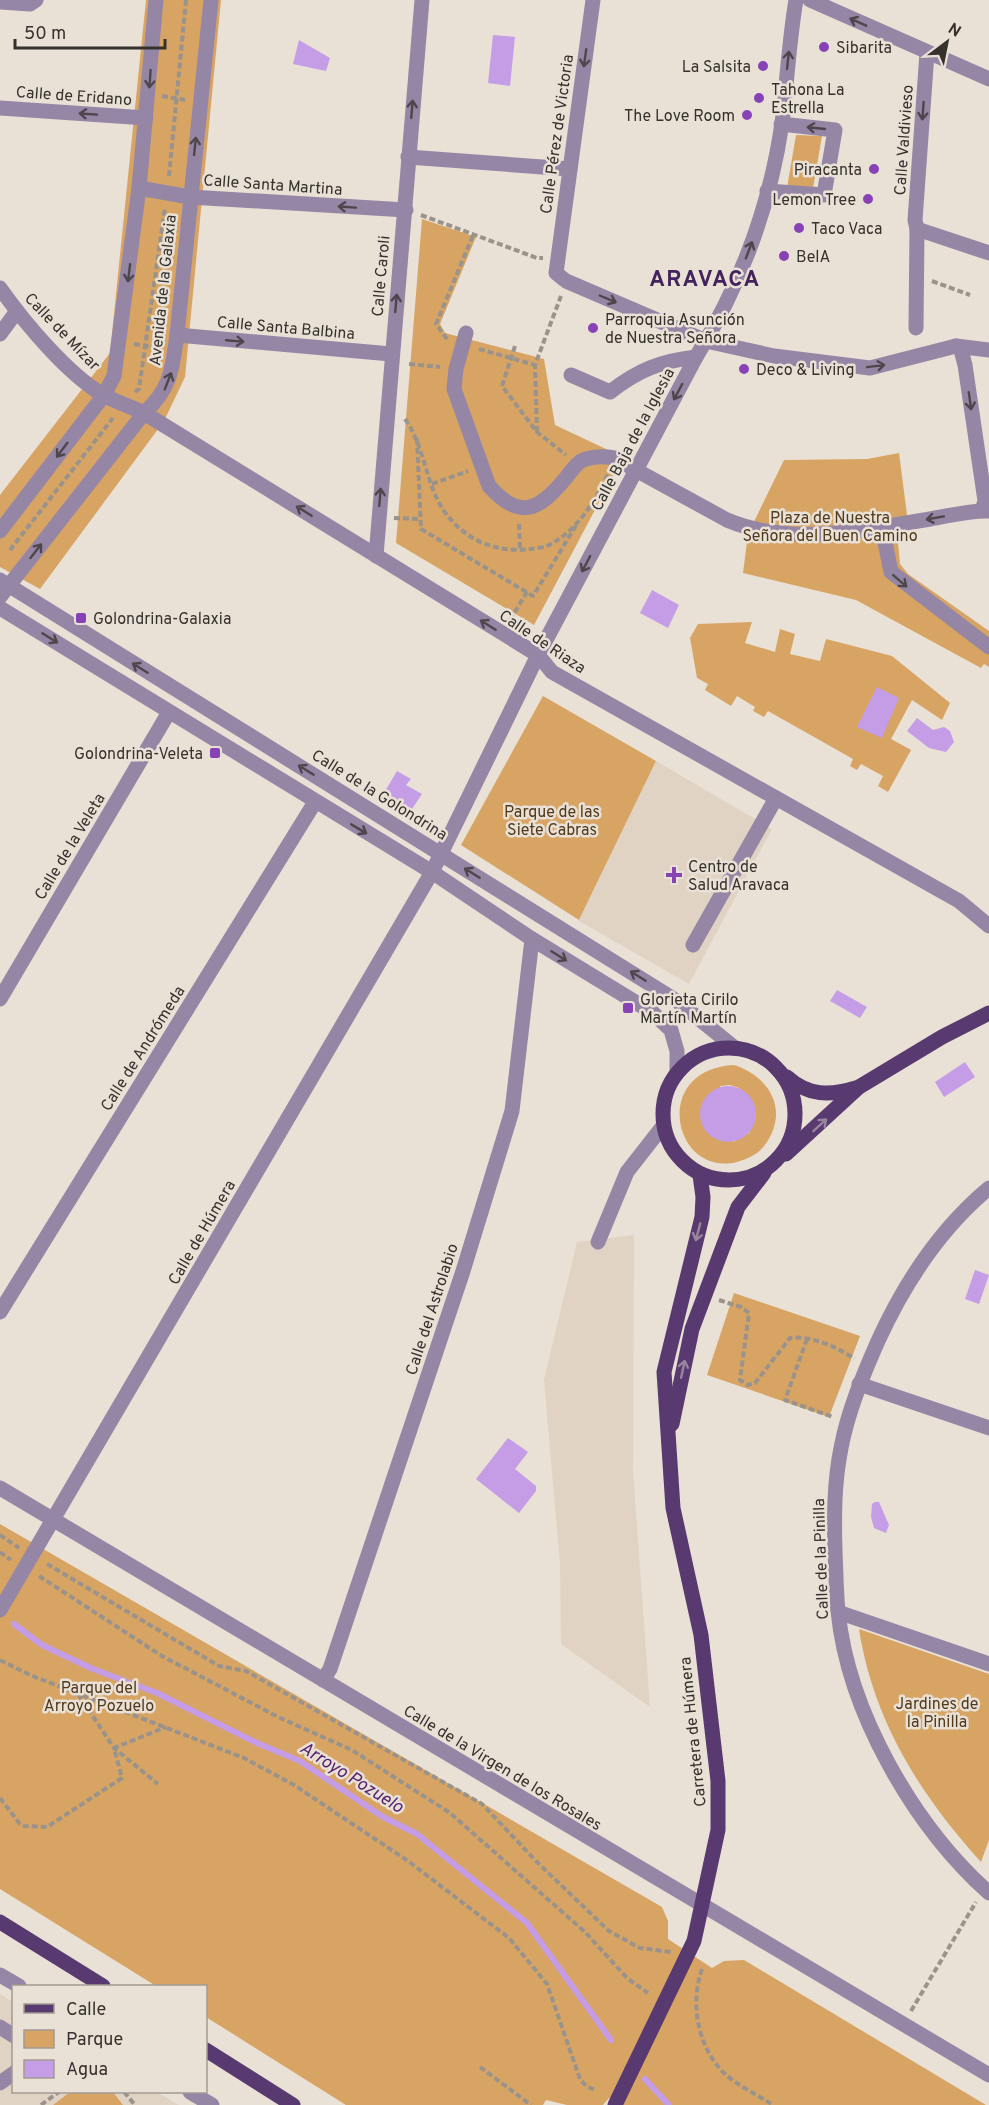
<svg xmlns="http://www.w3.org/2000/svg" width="989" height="2105" font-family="Overpass,sans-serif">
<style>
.built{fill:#e1d3c3}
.green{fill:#d7a464;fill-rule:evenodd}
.water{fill:#c49de6}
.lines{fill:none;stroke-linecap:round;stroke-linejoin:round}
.stream{stroke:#c49de6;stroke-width:6}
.path{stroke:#9a938c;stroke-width:4;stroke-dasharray:6 3;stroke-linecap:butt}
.minor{stroke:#9686a5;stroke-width:15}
.major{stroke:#583a70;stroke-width:15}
.oneway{stroke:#4d474c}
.oneway2{stroke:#99859e}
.poi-dot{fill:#8743b6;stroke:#e9e0d6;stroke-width:2}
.labels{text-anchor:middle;stroke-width:5;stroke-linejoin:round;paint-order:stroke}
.poi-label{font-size:16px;fill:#35322e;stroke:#e9e0d6;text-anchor:start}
.street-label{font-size:16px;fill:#35322e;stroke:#e9e0d6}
.park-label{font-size:16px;fill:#51391b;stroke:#e9e0d6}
.water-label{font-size:18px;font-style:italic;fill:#521f73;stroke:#e9e0d6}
.district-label{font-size:22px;font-weight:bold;letter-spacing:1.5px;fill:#43235b;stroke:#e9e0d6}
</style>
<rect width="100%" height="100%" fill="#e9e0d6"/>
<g class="built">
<path d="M656 761 772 829 689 984 579 921Z"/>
<path d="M634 1235 633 1471 650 1707 561 1644 560 1564 544 1380 577 1242Z"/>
<path d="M0 1994 13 2002 14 2092H157L179 2105H0Z"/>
</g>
<g class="green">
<path d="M146 0H221L185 377 164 421 40 589 0 567V495L110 353Z"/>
<path d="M796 135 822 136 813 188H787Z"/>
<path d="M422 219 476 237 440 324 445 333 544 359 555 425 623 457 534 625 396 543Z"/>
<path d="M899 453 909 530 897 532 900 564 908 574 989 631V667L984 664 981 668 856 600 743 573 748 534 784 460 867 459Z"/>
<path d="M752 622 745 643 775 652 780 629 795 634 790 654 820 661 826 639 892 656 950 703 942 720 912 700 891 739 911 750 888 792 878 786 883 776 861 764 857 770 850 766 853 759 768 711 764 717 753 711 755 707 737 696 731 706 705 690 708 684 697 678 690 638 698 624Z"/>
<path d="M543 696 656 761 579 920 461 845Z"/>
<path d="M734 1065C771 1077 790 1112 764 1146 757 1155 747 1159 737 1162 673 1178 650 1069 734 1065ZM730 1085 739 1088 756 1117 749 1133 733 1142 720 1086Z"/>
<path d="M734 1293 860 1336 829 1417 707 1375Z"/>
<path d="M0 1524 662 1907 668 1921V1939L712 1968 724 1961 744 1960 986 2105H621L609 2098 603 2105H567L546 2100 543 2105H346L206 2017V1986H156L0 1889Z"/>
<path d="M859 1629 989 1674V1840L981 1862C920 1795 873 1720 859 1629Z"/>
<path d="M70 2092H113L123 2105H53Z"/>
</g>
<g class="water">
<path d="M493 35 515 37 510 86 488 83Z"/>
<path d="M299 40 330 58 326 71 293 64Z"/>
<path d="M652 590 679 605 668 628 640 613Z"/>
<path d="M877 687 899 698 882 738 857 727Z"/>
<path d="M917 718 933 730 944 727 950 731 954 742 946 752 929 748 907 731Z"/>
<path d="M397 771 411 779 406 785 422 794 412 809 384 793Z"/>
<path d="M837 990 867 1007 860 1018 830 1001Z"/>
<path d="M965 1062 975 1077 944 1097 935 1082Z"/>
<circle cx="728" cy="1114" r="28"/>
<path d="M975 1270 989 1275 979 1304 965 1299Z"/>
<path d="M508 1438 528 1452 515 1469 536 1486V1491L519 1513 476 1479Z"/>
<path d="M875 1502H879L889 1525 886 1533 874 1528 871 1517 872 1504Z"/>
</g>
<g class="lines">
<g class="stream">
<path d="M14 1624 42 1645 93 1669 157 1693 257 1743 300 1761 383 1817 417 1834 527 1923 611 2040"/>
<path d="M645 2079 669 2105"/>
</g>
<g class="path">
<path d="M162 96 185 100"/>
<path d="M169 176 186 0"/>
<path d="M421 215 537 258H543"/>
<path d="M932 281 970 295"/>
<path d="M447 339 436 324 474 233"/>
<path d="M134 344 160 348"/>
<path d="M515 346 502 386 537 432 566 455"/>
<path d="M479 349 535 365"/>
<path d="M409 364 440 367"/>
<path d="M135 392 139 389 165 208"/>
<path d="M405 419C426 448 425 487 447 515 468 542 498 553 531 549 536 548 544 548 549 545 577 531 596 500 609 472"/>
<path d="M537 432 535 365 561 296"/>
<path d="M417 439 421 529 533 596 577 524"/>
<path d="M432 484 468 471"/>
<path d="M394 518 421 519"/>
<path d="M519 524 520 550"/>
<path d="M10 550 113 418"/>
<path d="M510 620 527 592"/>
<path d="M719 1300 741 1307 749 1313 740 1380 748 1385 755 1383 790 1338C809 1335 839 1347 854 1359"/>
<path d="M807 1339 785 1400 833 1417"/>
<path d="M0 1535 19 1548"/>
<path d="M0 1552 11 1560"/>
<path d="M47 1564 219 1666 246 1671 482 1804 539 1864 609 1931 640 1948 671 1952"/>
<path d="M39 1576 162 1656 278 1717 352 1750 450 1813 585 1932 627 1978 648 1993"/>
<path d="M0 1660 30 1675 244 1758 294 1785 408 1861 509 1938 547 1984 580 2079 586 2086 595 2090"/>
<path d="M78 1694 114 1748 158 1784"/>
<path d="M0 1798 20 1824 24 1826 47 1827 122 1778 114 1748 166 1727"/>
<path d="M702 1969C690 2003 697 2045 723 2072 736 2085 758 2095 773 2105"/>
<path d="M911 2011 976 1902"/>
<path d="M480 2067 531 2105"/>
<path d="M124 2092 135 2105"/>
<path d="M41 2105 59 2092"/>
</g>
<g class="minor">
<path d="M593 0 556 273 566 281 706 341 774 356 870 368 956 346 989 350"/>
<path d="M810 0 989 79"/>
<path d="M0 2 30 4 36 0"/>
<path d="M927 53 915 220 917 229 989 253"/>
<path d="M0 108 146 118"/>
<path d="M408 157 570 169"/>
<path d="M139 188 190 197 406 210"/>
<path d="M767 191 824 195 835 130 781 124"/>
<path d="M0 288C24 322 68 375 105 396 117 402 131 407 144 413L538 655 552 672 959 901 989 926"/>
<path d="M916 328 917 229"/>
<path d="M466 333 456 369 454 389 489 486C520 521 539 510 565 479 570 473 575 465 581 461 592 456 603 456 614 458L727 520C791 547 863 530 930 519 949 516 970 510 989 511"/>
<path d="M0 334 17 311"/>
<path d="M177 335 391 354"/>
<path d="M956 346 961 350 965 365 985 501 982 510"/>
<path d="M571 375 610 392C638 370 661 361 696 357"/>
<path d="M882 527 891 572 989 647"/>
<path d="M0 531 104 395 114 376 139 188 156 0"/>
<path d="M376 556 422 0"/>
<path d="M0 580 677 1001 735 1048"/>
<path d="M0 597 144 413C171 389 172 369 177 335L211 0"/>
<path d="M0 608 432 872 532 939 653 1013 671 1030 677 1051V1072"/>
<path d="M693 945 776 798"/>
<path d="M0 999 169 712"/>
<path d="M989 1188C941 1228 904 1284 878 1341 863 1375 848 1411 841 1448 834 1483 834 1516 835 1552 836 1571 836 1591 838 1611 848 1712 914 1826 989 1893"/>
<path d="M598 1242 627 1172 663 1126"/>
<path d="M0 1312 315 802"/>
<path d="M859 1384 989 1428"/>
<path d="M0 1488 989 2075"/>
<path d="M0 1610 432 872 538 655 696 357C740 286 770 206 782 123 787 82 789 41 796 0"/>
<path d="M838 1612 989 1664"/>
<path d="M323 1680 330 1669 463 1271 512 1111 532 939"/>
<path d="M0 1975 19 1986"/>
<path d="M0 2027 14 2036"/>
<path d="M0 2083 14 2073"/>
<path d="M190 2092 212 2105"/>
</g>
<g class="major">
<circle cx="729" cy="1114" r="66"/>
<path d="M787 1077C808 1096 830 1096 856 1088"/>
<path d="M786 1154 859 1087 942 1037 989 1013"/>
<path d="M672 1424 692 1329 738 1207 764 1173"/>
<path d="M0 1922 103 1986"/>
<path d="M206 2050 293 2105"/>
<path d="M615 2105 694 1941 718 1830V1781L701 1635 673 1508 664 1372 702 1217 703 1197 700 1175"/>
</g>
</g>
<defs><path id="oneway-shaft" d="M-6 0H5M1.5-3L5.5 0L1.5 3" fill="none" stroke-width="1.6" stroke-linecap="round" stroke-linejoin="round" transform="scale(1.5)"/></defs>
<g class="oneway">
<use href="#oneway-shaft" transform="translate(858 22) rotate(-156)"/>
<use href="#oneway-shaft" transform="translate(585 58) rotate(98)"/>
<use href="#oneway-shaft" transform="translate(788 60) rotate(-84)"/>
<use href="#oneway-shaft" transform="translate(150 79) rotate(94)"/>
<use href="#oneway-shaft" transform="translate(412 109) rotate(-85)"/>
<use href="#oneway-shaft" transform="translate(923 111) rotate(94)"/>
<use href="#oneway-shaft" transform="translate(88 114) rotate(-176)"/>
<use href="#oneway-shaft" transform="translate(816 128) rotate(-174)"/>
<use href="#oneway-shaft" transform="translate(195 146) rotate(-84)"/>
<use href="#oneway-shaft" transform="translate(347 207) rotate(-176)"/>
<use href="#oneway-shaft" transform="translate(749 250) rotate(-69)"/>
<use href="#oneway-shaft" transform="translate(129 273) rotate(97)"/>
<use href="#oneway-shaft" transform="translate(608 299) rotate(23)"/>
<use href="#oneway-shaft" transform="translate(396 303) rotate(-85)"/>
<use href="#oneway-shaft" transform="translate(235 341) rotate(5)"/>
<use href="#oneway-shaft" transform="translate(876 366) rotate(-7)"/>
<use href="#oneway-shaft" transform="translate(168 381) rotate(-69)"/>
<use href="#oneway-shaft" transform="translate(678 392) rotate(118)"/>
<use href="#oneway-shaft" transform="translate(970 401) rotate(82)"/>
<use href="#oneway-shaft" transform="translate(62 450) rotate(127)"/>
<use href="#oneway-shaft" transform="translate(380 497) rotate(-85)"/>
<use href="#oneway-shaft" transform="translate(304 511) rotate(-148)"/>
<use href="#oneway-shaft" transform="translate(935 518) rotate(170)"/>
<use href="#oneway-shaft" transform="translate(36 551) rotate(-52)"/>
<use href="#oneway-shaft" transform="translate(586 564) rotate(118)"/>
<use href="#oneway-shaft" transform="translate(900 581) rotate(41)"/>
<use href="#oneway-shaft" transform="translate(488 625) rotate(-148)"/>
<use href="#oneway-shaft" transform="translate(50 638) rotate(32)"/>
<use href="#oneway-shaft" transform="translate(140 668) rotate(-148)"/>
<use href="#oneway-shaft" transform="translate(306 770) rotate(-148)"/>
<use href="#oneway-shaft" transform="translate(359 829) rotate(31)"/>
<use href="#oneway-shaft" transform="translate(472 873) rotate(-148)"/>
<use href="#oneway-shaft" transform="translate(559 956) rotate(32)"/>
<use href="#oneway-shaft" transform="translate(638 976) rotate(-148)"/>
</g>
<g class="oneway2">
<use href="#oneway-shaft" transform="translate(820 1125) rotate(-43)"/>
<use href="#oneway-shaft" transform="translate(698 1232) rotate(105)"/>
<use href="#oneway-shaft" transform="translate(683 1369) rotate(-78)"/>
</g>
<g class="poi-dot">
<circle cx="824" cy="47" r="6"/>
<circle cx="763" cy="66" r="6"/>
<circle cx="759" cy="98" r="6"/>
<circle cx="747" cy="115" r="6"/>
<circle cx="874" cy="169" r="6"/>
<circle cx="868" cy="199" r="6"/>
<circle cx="799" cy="228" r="6"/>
<circle cx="784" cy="256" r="6"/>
<circle cx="593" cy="328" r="6"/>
<circle cx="744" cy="369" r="6"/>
<rect x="75" y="612" width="12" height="12" rx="3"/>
<rect x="209" y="747" width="12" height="12" rx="3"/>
<path d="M671 866h6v6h6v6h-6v6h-6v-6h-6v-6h6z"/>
<rect x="622" y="1002" width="12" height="12" rx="3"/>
</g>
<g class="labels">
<g class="poi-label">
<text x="836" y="53">Sibarita</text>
<text x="751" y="72" text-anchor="end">La Salsita</text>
<text x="771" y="95">Tahona La<tspan x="771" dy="18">Estrella</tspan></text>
<text x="735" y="121" text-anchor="end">The Love Room</text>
<text x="862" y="175" text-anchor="end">Piracanta</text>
<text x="856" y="205" text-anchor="end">Lemon Tree</text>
<text x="811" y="234">Taco Vaca</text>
<text x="796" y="262">BelA</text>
<text x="605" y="325">Parroquia Asunción<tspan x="605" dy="18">de Nuestra Señora</tspan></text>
<text x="756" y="375">Deco &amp; Living</text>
<text x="93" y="624">Golondrina-Galaxia</text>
<text x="203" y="759" text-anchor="end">Golondrina-Veleta</text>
<text x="688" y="872">Centro de<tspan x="688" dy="18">Salud Aravaca</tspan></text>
<text x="640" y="1005">Glorieta Cirilo<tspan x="640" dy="18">Martín Martín</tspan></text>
</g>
<g class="street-label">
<text transform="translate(74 95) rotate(4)" y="6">Calle de Eridano</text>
<text transform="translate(556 134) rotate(-82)" y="6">Calle Pérez de Victoria</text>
<text transform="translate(903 140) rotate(-86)" y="6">Calle Valdivieso</text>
<text transform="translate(273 184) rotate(4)" y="6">Calle Santa Martina</text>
<text transform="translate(380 276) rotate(-85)" y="6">Calle Caroli</text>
<text transform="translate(162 290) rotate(-84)" y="6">Avenida de la Galaxia</text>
<text transform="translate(286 327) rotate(5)" y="6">Calle Santa Balbina</text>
<text transform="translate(63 331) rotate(46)" y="6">Calle de Mízar</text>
<text transform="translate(632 439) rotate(-62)" y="6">Calle Baja de la Iglesia</text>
<text transform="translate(543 641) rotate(34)" y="6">Calle de Riaza</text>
<text transform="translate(380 794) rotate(32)" y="6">Calle de la Golondrina</text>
<text transform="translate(69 846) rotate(-59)" y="6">Calle de la Veleta</text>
<text transform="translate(142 1048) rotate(-58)" y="6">Calle de Andrómeda</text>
<text transform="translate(201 1232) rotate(-60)" y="6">Calle de Húmera</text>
<text transform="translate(431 1309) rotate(-72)" y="6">Calle del Astrolabio</text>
<text transform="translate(820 1559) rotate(-92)" y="6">Calle de la Pinilla</text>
<text transform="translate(692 1732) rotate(-96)" y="6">Carretera de Húmera</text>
<text transform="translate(503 1767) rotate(31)" y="6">Calle de la Virgen de los Rosales</text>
</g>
<g class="park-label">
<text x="830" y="523">Plaza de Nuestra<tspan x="830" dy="18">Señora del Buen Camino</tspan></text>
<text x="552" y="817">Parque de las<tspan x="552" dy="18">Siete Cabras</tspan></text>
<text x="99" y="1693">Parque del<tspan x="99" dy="18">Arroyo Pozuelo</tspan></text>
<text x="937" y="1709">Jardines de<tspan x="937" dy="18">la Pinilla</tspan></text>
</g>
<g class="water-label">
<text transform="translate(352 1777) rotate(32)" y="6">Arroyo Pozuelo</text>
</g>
<g class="district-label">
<text x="705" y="286">ARAVACA</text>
</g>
</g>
<rect x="12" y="1985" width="195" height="108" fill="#e9e0d6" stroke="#a19a93" stroke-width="1.5"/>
<rect x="24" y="2004" width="30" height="9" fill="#583a70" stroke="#a19a93" stroke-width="1.5"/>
<text x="66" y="2015" font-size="18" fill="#35322e">Calle</text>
<rect x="24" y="2030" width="30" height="18" fill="#d7a464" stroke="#a19a93" stroke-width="1.5"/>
<text x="66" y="2045" font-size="18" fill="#35322e">Parque</text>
<rect x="24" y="2060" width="30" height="18" fill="#c49de6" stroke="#a19a93" stroke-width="1.5"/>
<text x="66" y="2075" font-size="18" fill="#35322e">Agua</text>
<g transform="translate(947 42) rotate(32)" stroke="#e9e0d6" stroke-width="4.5" paint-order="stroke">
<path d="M0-4.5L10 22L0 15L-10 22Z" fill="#35322e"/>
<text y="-9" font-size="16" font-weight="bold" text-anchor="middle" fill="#35322e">N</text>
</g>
<path d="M15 39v9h150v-9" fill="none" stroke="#35322e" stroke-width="3"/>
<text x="24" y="39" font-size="18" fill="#35322e" stroke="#e9e0d6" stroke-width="4.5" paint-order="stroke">50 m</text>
</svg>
